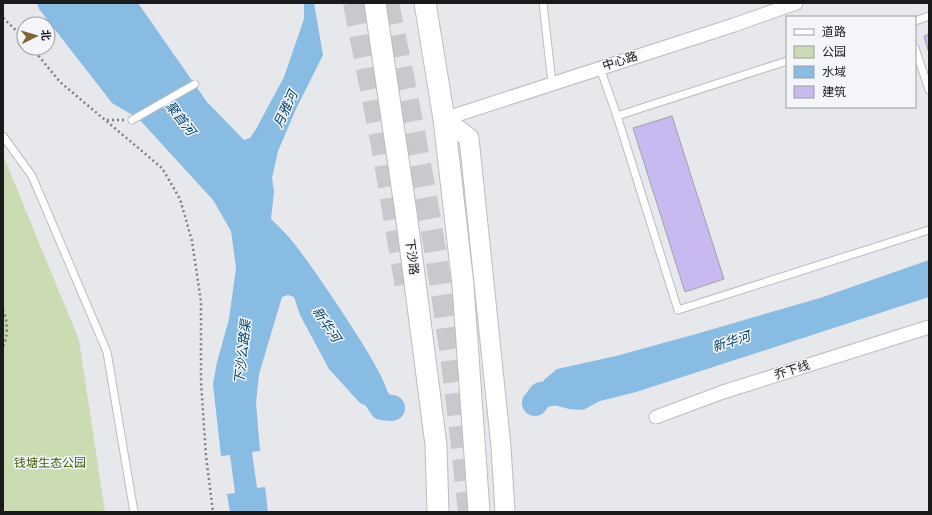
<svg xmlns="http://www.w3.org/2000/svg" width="932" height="515" font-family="Quicksand,'Noto Sans SC',sans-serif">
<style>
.green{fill:#cbdcb3}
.water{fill:#89bce3}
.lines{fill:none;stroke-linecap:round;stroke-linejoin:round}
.river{stroke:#89bce3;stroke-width:26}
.building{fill:#c8baf1;stroke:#a2a1a5}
.trunk-tunnel{stroke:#c7c9cc;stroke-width:22;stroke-dasharray:22 11;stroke-linecap:butt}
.service-casing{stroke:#bcbdc1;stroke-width:9}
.minor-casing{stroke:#bcbdc1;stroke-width:15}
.secondary-casing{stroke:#bcbdc1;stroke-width:21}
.primary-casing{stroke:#bcbdc1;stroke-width:23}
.path{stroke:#7d7f81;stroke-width:2.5;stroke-dasharray:2 3;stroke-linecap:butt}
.service{stroke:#fff;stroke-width:7}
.minor{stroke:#fff;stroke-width:13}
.secondary{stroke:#fff;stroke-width:19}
.primary{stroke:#fff;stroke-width:21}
.labels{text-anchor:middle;stroke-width:3;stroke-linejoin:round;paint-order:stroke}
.street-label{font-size:12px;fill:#191a1b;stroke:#f3f5f9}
.park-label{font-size:12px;fill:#455e0b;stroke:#f3f5f9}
.water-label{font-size:13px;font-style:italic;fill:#024368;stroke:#f3f5f9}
</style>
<rect width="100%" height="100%" fill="#e6e8eb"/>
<path class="green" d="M3 155 79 340 105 512H3Z"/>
<g class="water">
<path d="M37 3H138L207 102 244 140 250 138 256 129 284 77 304 19V3H314L323 55 296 109 278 151 272 178 274 192 271 219C278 226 286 233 292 241 307 258 388 376 387 392 387 397 384 403 382 407L372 408 360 403 329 369 300 315 294 297 288 295 282 297 259 374 256 403 260 451 252 452 257 488 265 487 268 512H230L227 494 235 493 230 455 221 456 213 384 217 362 229 319 236 268 231 231 213 200 138 118 112 103 39 9Z"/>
<path d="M929 260V297L636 392 600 401 583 410 569 409 547 403 541 395 544 380 557 369 616 356 696 334 820 298Z"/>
</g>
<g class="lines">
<g class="river">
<path d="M363 377 382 407 392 408"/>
<path d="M535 403 541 395 576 388"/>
</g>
</g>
<g class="building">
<path d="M929 34V53L924 36Z"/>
<path d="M672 116 724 279 685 292 633 128Z"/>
</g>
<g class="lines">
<g class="trunk-tunnel">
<path d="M354 3 383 151 407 293"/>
<path d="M388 3C410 109 431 215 446 322 456 385 462 449 469 512"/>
</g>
<defs>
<g id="service">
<path d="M543 3 552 83"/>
<path d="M915 21 929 16"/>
<path d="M915 48 929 90"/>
<path d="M600 68 617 116 678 310 929 230"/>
<path d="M617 116 787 61"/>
<path d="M132 120 195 84"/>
<path d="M3 136 32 176 107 352 134 512"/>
</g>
<g id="minor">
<path d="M444 119 734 25 796 3"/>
<path d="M656 417 723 392 929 327"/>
</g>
<path id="secondary" d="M444 119 469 138 501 447 505 512"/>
<g id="primary">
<path d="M375 3 406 213 436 445 438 512"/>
<path d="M425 3 444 119 463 285 479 512"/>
</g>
</defs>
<use href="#service" class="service-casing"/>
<use href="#minor" class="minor-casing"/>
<use href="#secondary" class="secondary-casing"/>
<use href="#primary" class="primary-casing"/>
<g class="path">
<path d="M3 18 24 38"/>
<path d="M32 48 60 82 162 168 180 199 192 241 201 302V382L206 456 213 512"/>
<path d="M107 120H124"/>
<path d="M3 310C8 321 8 337 3 347"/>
</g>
<use href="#service" class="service"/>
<use href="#minor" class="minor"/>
<use href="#secondary" class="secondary"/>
<use href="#primary" class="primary"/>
</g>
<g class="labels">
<g class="street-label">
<text transform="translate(620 61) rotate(-18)" y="4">中心路</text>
<text transform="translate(412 257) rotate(83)" y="4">下沙路</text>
<text transform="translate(792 370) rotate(-18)" y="4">乔下线</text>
</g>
<g class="park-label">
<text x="50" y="467">钱塘生态公园</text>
</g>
<g class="water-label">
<text transform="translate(285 109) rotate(-65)" y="5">月雅河</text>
<text transform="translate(181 118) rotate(52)" y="5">聚首河</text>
<text transform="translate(327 324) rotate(56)" y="5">新华河</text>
<text transform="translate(731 341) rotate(-18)" y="5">新华河</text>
<text transform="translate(242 352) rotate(-84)" y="5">下沙公路渠</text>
</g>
</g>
<rect width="932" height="515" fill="none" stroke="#191a1b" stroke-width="8"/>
<rect x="786" y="16" width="130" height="92" fill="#f3f5f9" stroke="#9c9da0"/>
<rect x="794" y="29" width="20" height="6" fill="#ffffff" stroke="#9c9da0"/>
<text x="822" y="36" font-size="12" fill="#191a1b">道路</text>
<rect x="794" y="46" width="20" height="12" fill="#cbdcb3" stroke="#9c9da0"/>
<text x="822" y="56" font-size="12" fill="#191a1b">公园</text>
<rect x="794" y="66" width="20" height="12" fill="#89bce3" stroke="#9c9da0"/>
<text x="822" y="76" font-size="12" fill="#191a1b">水域</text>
<rect x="794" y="86" width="20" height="12" fill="#c8baf1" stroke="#9c9da0"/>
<text x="822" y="96" font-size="12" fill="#191a1b">建筑</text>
<g transform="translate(36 36) rotate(85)"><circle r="19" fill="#f3f5f9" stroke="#9c9da0"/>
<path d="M0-3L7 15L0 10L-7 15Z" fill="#7d6335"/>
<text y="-6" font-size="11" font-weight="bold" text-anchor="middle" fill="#191a1b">北</text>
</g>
</svg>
